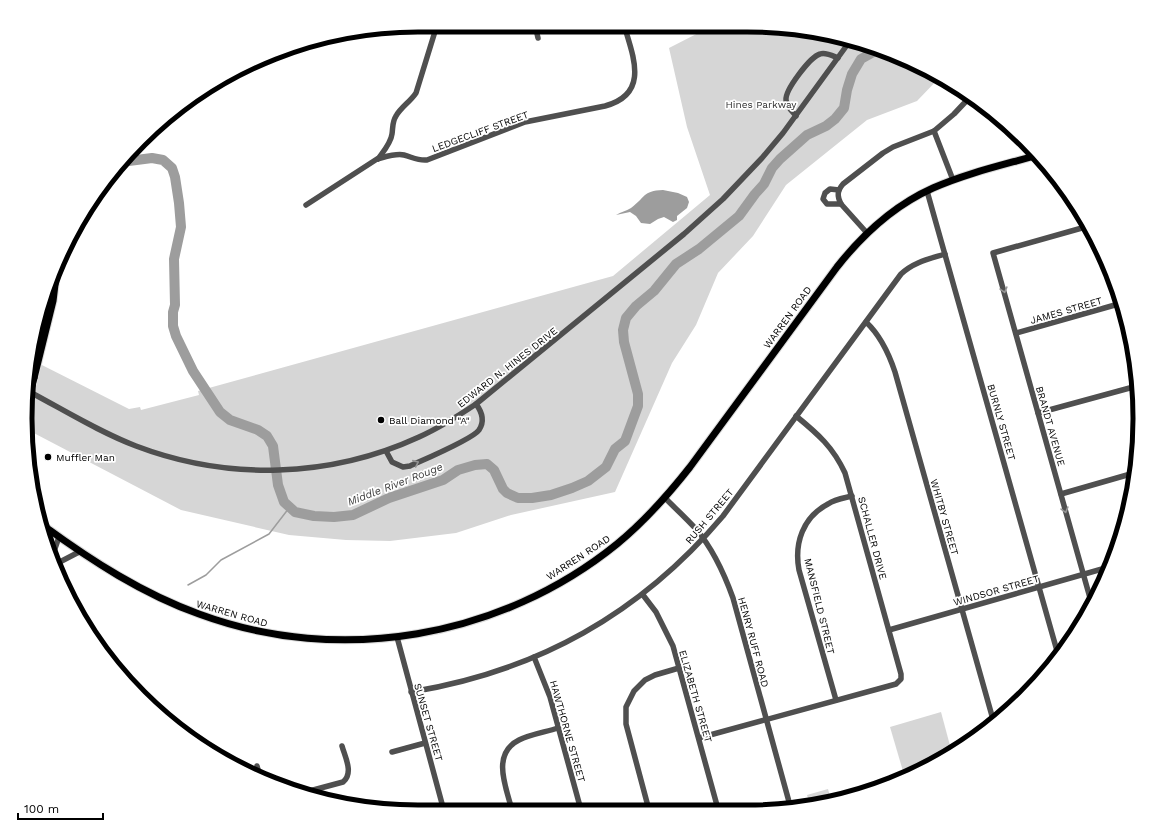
<svg xmlns="http://www.w3.org/2000/svg" width="1165" height="837" font-family="'Work Sans',sans-serif">
<style>
.green{fill:#d6d6d6}
.water{fill:#9d9d9d}
.lines{fill:none;stroke-linecap:round;stroke-linejoin:round}
.stream{stroke:#9d9d9d;stroke-width:1.5}
.river{stroke:#9d9d9d;stroke-width:10}
.major-casing{stroke:#dbdbdb;stroke-width:9}
.minor{stroke:#4f4f4f;stroke-width:5.5}
.major{stroke:#000;stroke-width:7}
.major-bridge-casing{stroke:#dbdbdb;stroke-width:9;stroke-linecap:butt}
.major-bridge{stroke:#000;stroke-width:7}
.oneway{stroke:#959595}
.poi-dot{fill:#000;stroke:#fff;stroke-width:1.5}
.labels{text-anchor:middle;stroke-width:3.5;stroke-linejoin:round;paint-order:stroke}
.park-label{font-size:10px;fill:#2d2d2d;stroke:#fff}
.street-label{font-size:10px;fill:#000;stroke:#fff}
.poi-label{font-size:10px;fill:#000;stroke:#fff;text-anchor:start}
.water-label{font-size:11px;font-style:italic;fill:#3e3e3e;stroke:#fff}
.rim{fill:none;stroke:#000;stroke-width:5}
</style>
<rect width="100%" height="100%" fill="#fff"/>
<g class="green">
<path d="M714 25H747L823 33 897 55 941 76 917 101 867 120 786 185 753 236 718 273 696 325 672 363 615 492 511 515 456 533 390 541 346 540 289 535 181 510 28 430V367L30 359 129 409 140 407 141 410 199 395 198 391 613 276 710 195 687 127 669 48Z"/>
<path d="M941 712 952 753 943 759 905 778 890 727Z"/>
<path d="M828 789 831 800 810 805 807 795Z"/>
</g>
<path class="water" d="M663 190 678 193 687 197 689 202 687 208 677 216V220L673 222 664 217 658 219 650 224 641 223 636 216 630 212 616 215C621 212 626 211 631 208 646 197 642 191 663 190Z"/>
<g class="lines">
<path class="stream" d="M188 585 206 575 221 560 269 534 289 508"/>
<path class="river" d="M121 162 152 158 163 160 172 168 175 177 179 203 181 227 174 259 175 305 173 312V326L176 336 193 371 220 412 230 420 258 430 267 436 273 446 278 485 284 502 295 512 314 516 334 517 353 515 389 498 443 480 458 470 475 465 487 464 494 470 503 489 507 493 518 498H532L551 495 572 488 588 481 606 467 615 449 625 441 638 406V394L624 342 623 330 626 318 636 306 654 291 676 264 699 249 739 216 755 194 764 184 772 168 780 159 807 135 826 126 835 119 844 108 847 90 852 74 861 59 879 49"/>
<defs>
<g id="major">
<path d="M34 378 53 301 57 268"/>
<path d="M44 526C92 561 143 594 199 614 340 666 501 638 617 544 645 521 668 495 690 467L837 267C863 234 895 205 933 188 967 173 1003 165 1038 155"/>
</g>
</defs>
<use href="#major" class="major-casing"/>
<g class="minor">
<path d="M535 25 538 38"/>
<path d="M796 116C792 111 787 107 786 100 785 90 810 57 820 54 826 52 833 56 838 58"/>
<path d="M934 131 953 180"/>
<path d="M378 159C383 152 391 143 392 134 393 128 392 122 396 116 401 107 410 102 416 93L437 25"/>
<path d="M839 190 830 189 825 193 823 199 827 204H841"/>
<path d="M927 191 1059 658"/>
<path d="M306 205 377 159C385 157 396 153 404 155 412 157 418 161 427 160L525 122 605 106C650 94 633 56 624 25"/>
<path d="M1089 226 993 253 1092 605"/>
<path d="M867 233 841 204C837 196 837 191 843 184L883 153 893 147 934 131 954 114 970 97"/>
<path d="M866 322C880 335 889 354 895 372L994 723"/>
<path d="M1016 333 1122 303"/>
<path d="M28 391C64 410 99 432 136 446 228 481 330 478 419 437 439 428 458 416 476 404L684 234 723 199 762 158 783 133 850 41"/>
<path d="M1038 413 1137 386"/>
<path d="M386 451 392 462 403 467 410 466C423 460 473 439 479 430 485 421 482 412 476 404"/>
<path d="M1061 494 1134 473"/>
<path d="M665 498C675 508 686 518 696 529 713 549 724 573 733 598L791 809"/>
<path d="M52 557 59 537"/>
<path d="M54 565 79 552"/>
<path d="M643 595 656 612 673 646 718 809"/>
<path d="M889 630 1109 567"/>
<path d="M397 637 444 811"/>
<path d="M534 657 550 697 581 810"/>
<path d="M411 692C538 671 640 614 723 516L901 274C914 262 929 259 945 254"/>
<path d="M836 700 799 570C794 543 803 517 828 504 835 499 844 498 852 496"/>
<path d="M699 738 896 684 901 679V674L845 473C833 447 818 434 796 416"/>
<path d="M392 752 425 743"/>
<path d="M257 766 260 777"/>
<path d="M302 793 343 782C354 773 345 757 342 746"/>
<path d="M512 810C506 787 491 754 519 740 531 734 546 732 558 728"/>
<path d="M649 810 626 724V707L634 691 645 680 655 675 679 668"/>
</g>
<use href="#major" class="major"/>
<defs>
<path id="major-bridge" d="M28 400 34 378"/>
</defs>
<use href="#major-bridge" class="major-bridge-casing"/>
<use href="#major-bridge" class="major-bridge"/>
</g>
<defs><path id="oneway-chevron" d="M-2-3.5L2.5 0L-2 3.5" fill="none" stroke-width="1.6" stroke-linecap="round" stroke-linejoin="round"/></defs>
<g class="oneway">
<use href="#oneway-chevron" transform="translate(1004 290) rotate(74)"/>
<use href="#oneway-chevron" transform="translate(416 463) rotate(-24)"/>
<use href="#oneway-chevron" transform="translate(1065 510) rotate(74)"/>
</g>
<g class="poi-dot">
<circle cx="381" cy="420" r="4"/>
<circle cx="48" cy="457" r="4"/>
</g>
<g class="labels">
<g class="park-label">
<text x="761" y="108">Hines Parkway</text>
</g>
<g class="street-label">
<text transform="translate(480 131) rotate(-20)" y="4">LEDGECLIFF STREET</text>
<text transform="translate(1066 310) rotate(-16)" y="4">JAMES STREET</text>
<text transform="translate(787 317) rotate(-54)" y="4">WARREN ROAD</text>
<text transform="translate(507 367) rotate(-38)" y="4">EDWARD N. HINES DRIVE</text>
<text transform="translate(1002 422) rotate(74)" y="4">BURNLY STREET</text>
<text transform="translate(1051 426) rotate(74)" y="4">BRANDT AVENUE</text>
<text transform="translate(709 516) rotate(-50)" y="4">RUSH STREET</text>
<text transform="translate(945 517) rotate(74)" y="4">WHITBY STREET</text>
<text transform="translate(873 538) rotate(75)" y="4">SCHALLER DRIVE</text>
<text transform="translate(578 557) rotate(-33)" y="4">WARREN ROAD</text>
<text transform="translate(996 590) rotate(-16)" y="4">WINDSOR STREET</text>
<text transform="translate(820 606) rotate(76)" y="4">MANSFIELD STREET</text>
<text transform="translate(232 613) rotate(16)" y="4">WARREN ROAD</text>
<text transform="translate(754 642) rotate(75)" y="4">HENRY RUFF ROAD</text>
<text transform="translate(696 696) rotate(74)" y="4">ELIZABETH STREET</text>
<text transform="translate(429 722) rotate(74)" y="4">SUNSET STREET</text>
<text transform="translate(568 731) rotate(74)" y="4">HAWTHORNE STREET</text>
</g>
<g class="poi-label">
<text x="389" y="424">Ball Diamond "A"</text>
<text x="56" y="461">Muffler Man</text>
</g>
<g class="water-label">
<text transform="translate(395 484) rotate(-21)" y="4">Middle River Rouge</text>
</g>
</g>
<path d="M0 0H1165V837H0ZM418 32H747A386 386 0 0 1 1133 418V419A386 386 0 0 1 747 805H418A386 386 0 0 1 32 419V418A386 386 0 0 1 418 32Z" fill="#fff" fill-rule="evenodd"/>
<path class="rim" d="M418 32H747A386 386 0 0 1 1133 418V419A386 386 0 0 1 747 805H418A386 386 0 0 1 32 419V418A386 386 0 0 1 418 32Z"/>
<path d="M18 813v6h85v-6" fill="none" stroke="#000000" stroke-width="2"/>
<text x="24" y="813" font-size="12" fill="#000000" stroke="#ffffff" stroke-width="3" paint-order="stroke">100 m</text>
</svg>
